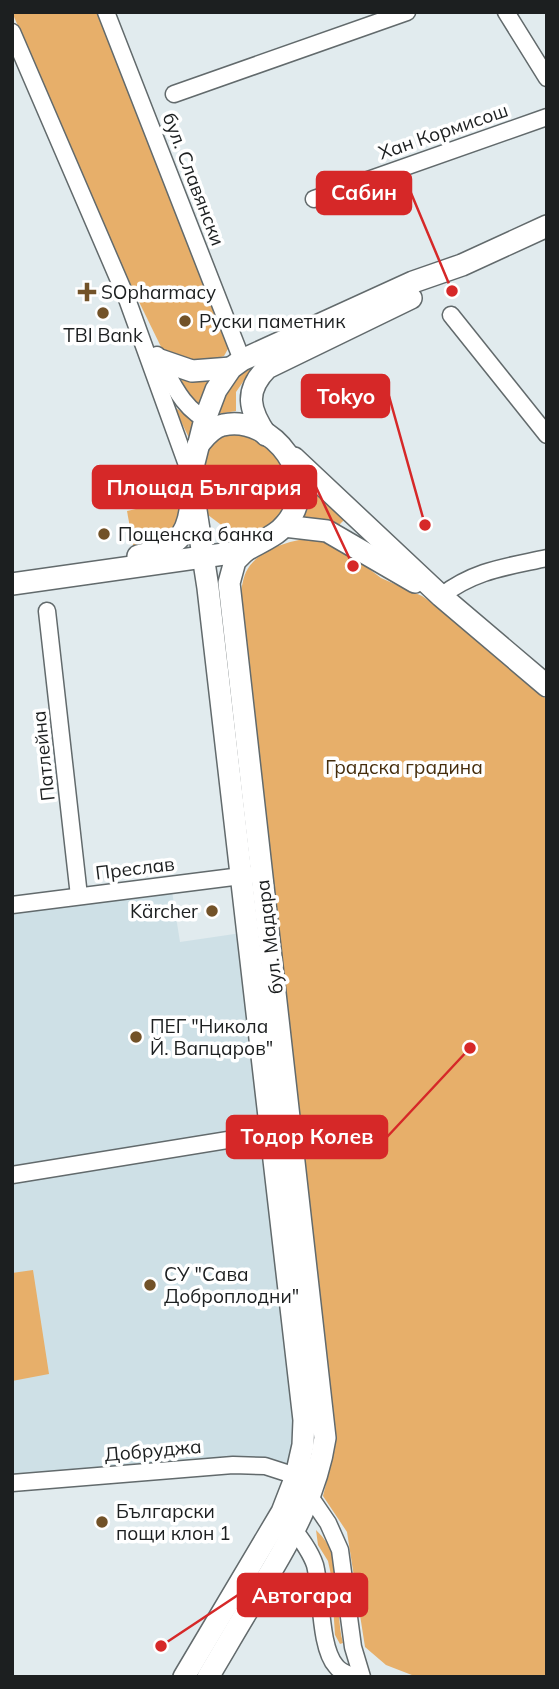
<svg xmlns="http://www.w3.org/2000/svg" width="559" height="1689" font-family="Mulish,sans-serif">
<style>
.built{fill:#cee0e6}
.green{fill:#e7af6a}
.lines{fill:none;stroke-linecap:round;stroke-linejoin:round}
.minor-casing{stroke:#626a6c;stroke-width:19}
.major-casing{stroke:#626a6c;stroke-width:24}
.minor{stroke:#fff;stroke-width:16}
.major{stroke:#fff;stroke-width:21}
.poi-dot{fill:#725228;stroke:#fff;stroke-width:2.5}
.labels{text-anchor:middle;stroke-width:7;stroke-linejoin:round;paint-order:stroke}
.street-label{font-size:19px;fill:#1c1f20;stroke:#fff}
.poi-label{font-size:19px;fill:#1c1f20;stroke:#fff;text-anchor:start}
.park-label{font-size:19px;fill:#452d0c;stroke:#fff}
.leader{fill:none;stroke:#d62828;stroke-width:2.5}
.callout-dot{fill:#d62828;stroke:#fff;stroke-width:2.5}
.callout{fill:#d62828;stroke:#d62828;stroke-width:2.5}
.callout-label{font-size:21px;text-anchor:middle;font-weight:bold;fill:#fff}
</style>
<rect width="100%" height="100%" fill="#e1ebee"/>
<path class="built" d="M171 885 180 942 248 932 304 1420 296 1476 265 1466 12 1485V905Z"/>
<g class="green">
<path d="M12 12H98L229 347 224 356 195 365 165 355 101 224Z"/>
<path d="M251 365 254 366 236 392V411L218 414C223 388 228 379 251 365Z"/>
<path d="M212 376 199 408 193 406 180 377Z"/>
<path d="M174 407 195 420 190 440Z"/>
<path d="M244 434C288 457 302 475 278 522L259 530 240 534 224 527 208 515 203 500 204 461 209 445 221 435Z"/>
<path d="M303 481 348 516 336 528C323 520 314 517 298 519Z"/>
<path d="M185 498 179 530 134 550 127 511Z"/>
<path d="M320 537 347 552 381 578 422 596 448 614 547 700V1677H417L386 1665 365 1647 347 1532 323 1496 335 1448 240 594C242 588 243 578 246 572 258 547 296 539 320 537Z"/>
<path d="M33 1270 49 1374 12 1381V1273Z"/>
<path d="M316 1530C348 1559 333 1605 343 1643L340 1644 335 1635 331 1575 328 1561 318 1545Z"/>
</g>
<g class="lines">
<defs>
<g id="minor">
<path d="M106 12 242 360"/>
<path d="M506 12 547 78"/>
<path d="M12 32 127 299 191 476"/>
<path d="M174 94 407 12"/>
<path d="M314 199 547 117"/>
<path d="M451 315 547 435"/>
<path d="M157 355C171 380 183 412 212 422"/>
<path d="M441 596C475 570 506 567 547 558"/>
<path d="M47 611 79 896"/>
<path d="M12 905 249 875"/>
<path d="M12 1175 271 1133"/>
<path d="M12 1483 233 1465 265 1466 296 1476 328 1523 340 1550 353 1647 362 1677"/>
<path d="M289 1523C298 1535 310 1550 315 1565 322 1592 319 1647 336 1666 340 1672 348 1674 354 1677"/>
</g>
<g id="major">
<path d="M160 360 192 371 231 368"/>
<path d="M266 435C249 410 244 391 267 368L411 298"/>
<path d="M294 458 441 596 547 686"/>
<path d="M284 526 327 531 415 582"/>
<path d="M138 556C173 547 187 542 191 504"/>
<path d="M12 584 245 551C258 543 275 537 285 525 324 480 272 414 223 425 212 427 205 437 198 445"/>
<path d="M184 1677 282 1512 296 1476 303 1445 304 1420 208 588 193 491 194 463 205 419 216 390 231 368 242 360 413 282 462 265 547 226"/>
<path d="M208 1677C227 1645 245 1614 264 1583 292 1537 317 1492 325 1438L229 583 235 561 245 551"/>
</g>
</defs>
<use href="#minor" class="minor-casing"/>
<use href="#major" class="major-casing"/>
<use href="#minor" class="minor"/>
<use href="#major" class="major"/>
</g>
<g class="poi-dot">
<path d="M83.5 281.5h7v7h7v7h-7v7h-7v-7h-7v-7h7z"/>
<circle cx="103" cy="313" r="7"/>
<circle cx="185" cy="321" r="7"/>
<circle cx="104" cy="534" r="7"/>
<circle cx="212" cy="911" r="7"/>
<circle cx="136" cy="1037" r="7"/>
<circle cx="150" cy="1285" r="7"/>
<circle cx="102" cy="1522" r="7"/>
</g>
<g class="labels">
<g class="street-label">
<text transform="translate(443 131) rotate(-19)" y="7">Хан Кормисош</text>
<text transform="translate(194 179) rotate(69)" y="7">бул. Славянски</text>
<text transform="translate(43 756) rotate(-96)" y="7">Патлейна</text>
<text transform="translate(135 868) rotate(-7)" y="7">Преслав</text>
<text transform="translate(269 937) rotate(-97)" y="7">бул. Мадара</text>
<text transform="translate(153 1450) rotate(-5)" y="7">Добруджа</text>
</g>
<g class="poi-label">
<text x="101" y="299">SOpharmacy</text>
<text x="199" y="328">Руски паметник</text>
<text x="103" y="342" text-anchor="middle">TBI Bank</text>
<text x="118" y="541">Пощенска банка</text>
<text x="198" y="918" text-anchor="end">Kärcher</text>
<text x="150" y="1033">ПЕГ "Никола<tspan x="150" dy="22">Й. Вапцаров"</tspan></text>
<text x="164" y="1281">СУ "Сава<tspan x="164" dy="22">Доброплодни"</tspan></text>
<text x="116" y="1518">Български<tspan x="116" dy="22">пощи клон 1</tspan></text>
</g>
<g class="park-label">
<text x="404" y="774">Градска градина</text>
</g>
</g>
<path class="leader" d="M452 291L411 193M425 525L389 396M353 566L316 487M470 1048L387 1137M161 1646L238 1595"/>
<g class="callout-dot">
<circle cx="452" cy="291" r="7"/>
<circle cx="425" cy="525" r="7"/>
<circle cx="353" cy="566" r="7"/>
<circle cx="470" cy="1048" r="7"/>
<circle cx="161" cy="1646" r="7"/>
</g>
<g class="callout">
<rect x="317" y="172" width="94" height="42" rx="7"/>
<rect x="302" y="375" width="87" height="42" rx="7"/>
<rect x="93" y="466" width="223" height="42" rx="7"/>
<rect x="227" y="1116" width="160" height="42" rx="7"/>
<rect x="238" y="1574" width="129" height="42" rx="7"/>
</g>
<g class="callout-label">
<text x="364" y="200">Сабин</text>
<text x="346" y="404">Tokyo</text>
<text x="204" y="495">Площад България</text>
<text x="307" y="1144">Тодор Колев</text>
<text x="302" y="1603">Автогара</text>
</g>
<rect width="559" height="1689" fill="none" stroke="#1c1f20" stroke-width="28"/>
</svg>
